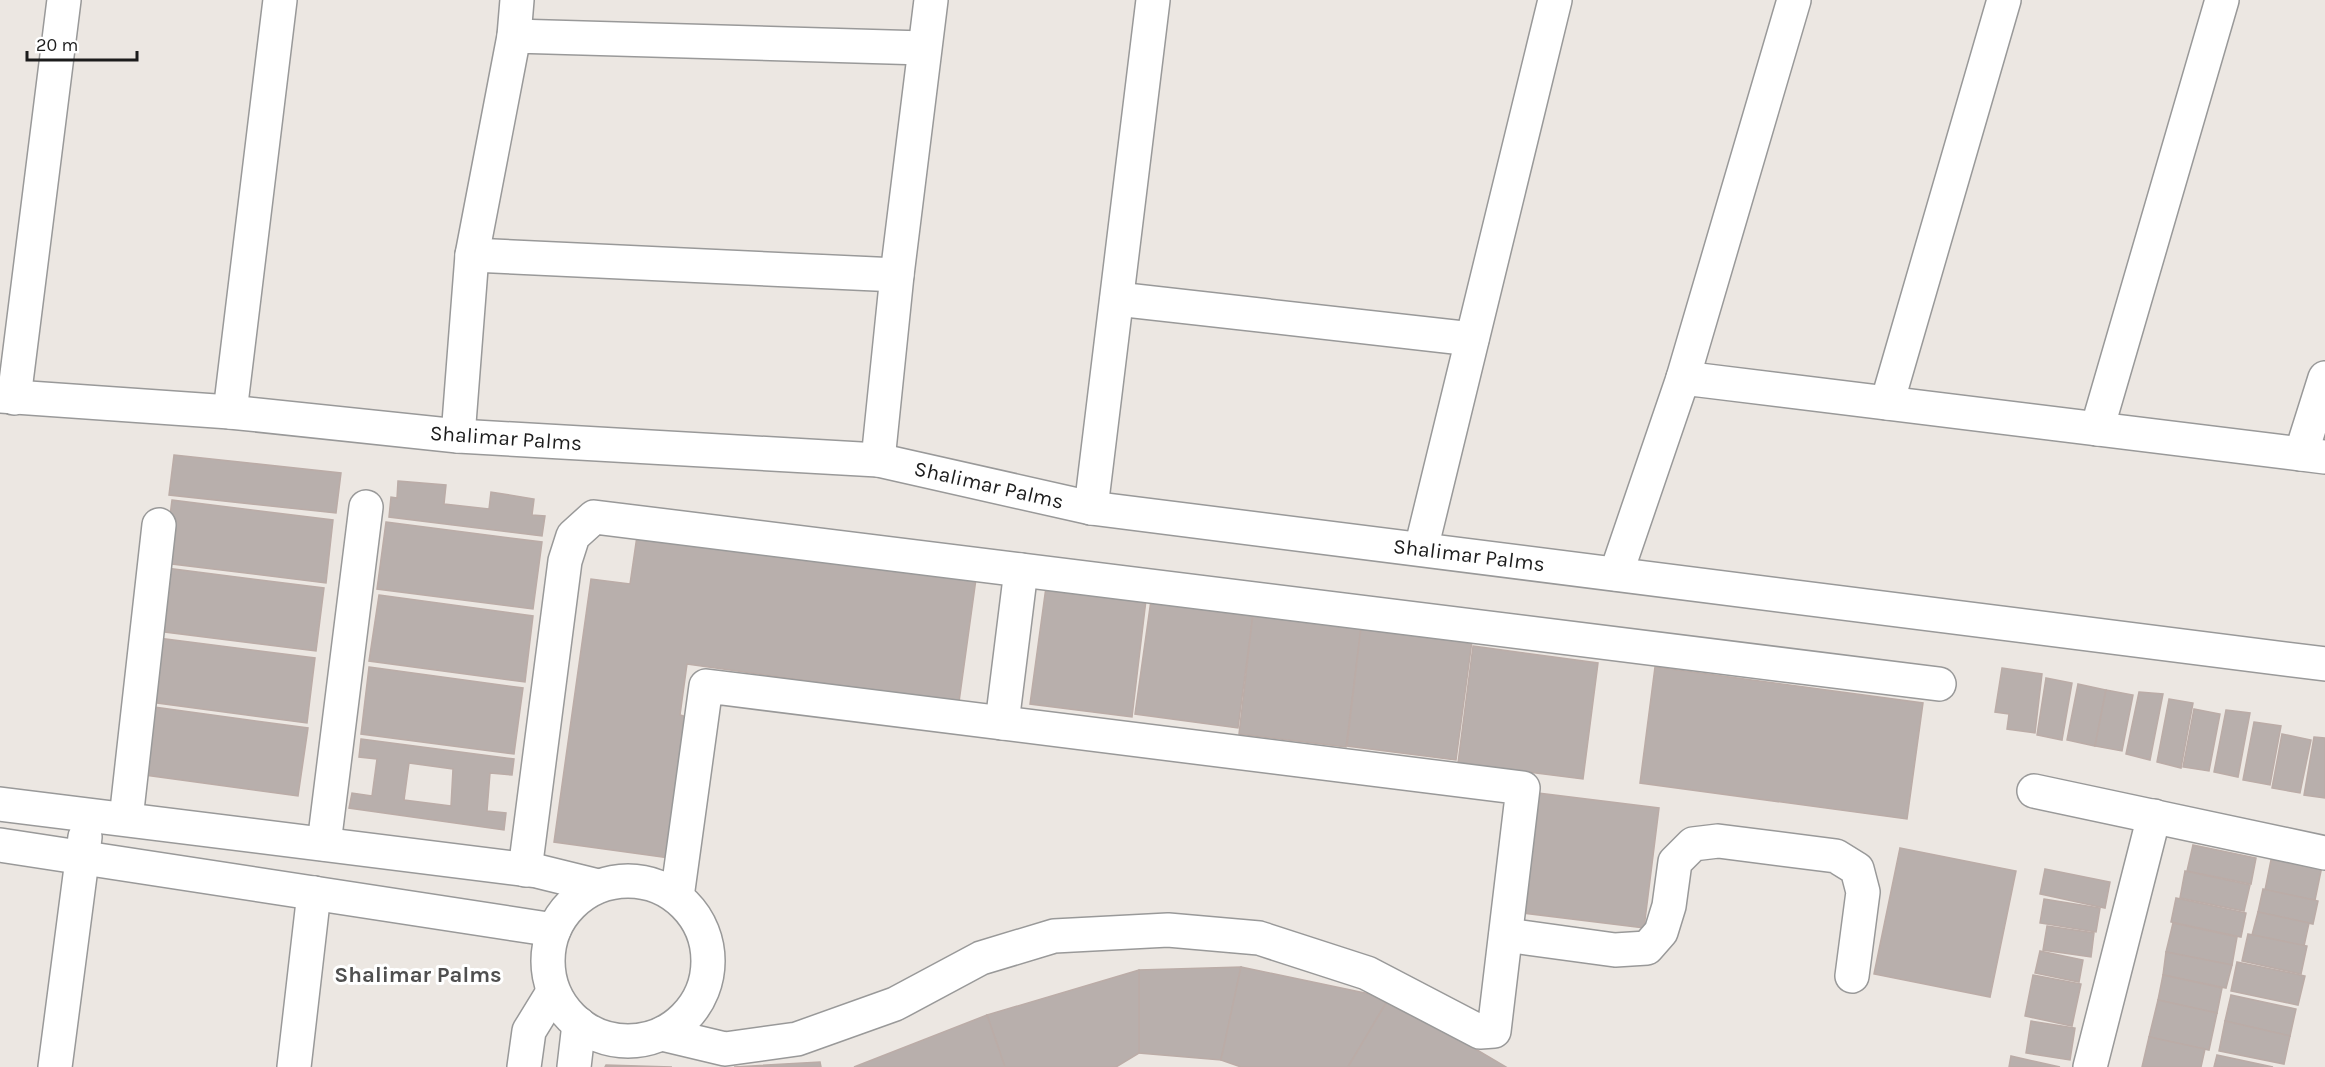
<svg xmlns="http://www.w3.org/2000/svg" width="2325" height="1067" font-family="Karla,sans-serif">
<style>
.building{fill:#b8afac;stroke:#bbaca7;stroke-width:1.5;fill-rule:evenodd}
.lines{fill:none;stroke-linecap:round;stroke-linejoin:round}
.minor-casing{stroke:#999;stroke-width:36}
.minor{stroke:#fff;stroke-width:33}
.labels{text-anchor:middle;stroke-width:6;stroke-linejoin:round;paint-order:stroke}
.street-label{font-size:21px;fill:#1c1c1c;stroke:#fff}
.neighbourhood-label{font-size:22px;font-weight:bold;fill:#4f4f4f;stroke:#fff}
</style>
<rect width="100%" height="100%" fill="#ece7e2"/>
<g class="building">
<path d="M174 455 341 473 336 513 169 495Z"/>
<path d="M398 481 446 485 444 504 489 509 491 492 534 499 532 515 545 516 542 536 389 517 391 497 397 498Z"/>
<path d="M172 500 333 520 326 583 164 563Z"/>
<path d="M386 522 542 542 533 609 377 589Z"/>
<path d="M637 536 976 579 959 702 687 664 680 715 691 718 669 858 554 842 591 579 630 584Z"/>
<path d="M166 568 324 588 316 651 157 631Z"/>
<path d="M1046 587 1146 600 1132 717 1030 704Z"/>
<path d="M379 595 533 616 525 682 369 661Z"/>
<path d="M1151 600 1253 614 1238 728 1135 714Z"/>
<path d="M1253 614 1361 628 1346 747 1239 734Z"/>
<path d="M1361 627 1472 641 1456 760 1347 746Z"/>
<path d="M158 638 315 658 307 723 150 702Z"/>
<path d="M1473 646 1598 663 1583 779 1458 763Z"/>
<path d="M369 667 523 688 514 754 361 734Z"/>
<path d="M1655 667 1923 703 1907 819 1640 783Z"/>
<path d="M2002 668 2042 674 2035 733 2007 729 2009 714 1995 712Z"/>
<path d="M2046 678 2072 683 2062 740 2037 735Z"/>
<path d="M2078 684 2106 690 2095 746 2067 740Z"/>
<path d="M2106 690 2133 695 2122 751 2095 746Z"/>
<path d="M2139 692 2163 694 2150 760 2126 754Z"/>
<path d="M2169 699 2193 703 2181 768 2157 762Z"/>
<path d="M154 707 308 728 298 796 145 775Z"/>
<path d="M2194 709 2220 714 2209 771 2183 767Z"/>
<path d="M2226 710 2250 713 2238 777 2214 772Z"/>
<path d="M2254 722 2281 726 2270 785 2243 780Z"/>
<path d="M2282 734 2311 740 2300 793 2272 788Z"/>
<path d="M2314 737 2325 738V798L2304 795Z"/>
<path d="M361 739 514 759 512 775 490 773 487 811 506 813 504 830 349 808 352 793 372 796 377 759 359 757ZM409 763 453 769 451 806 404 800Z"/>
<path d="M1538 793 1659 808 1644 928 1523 913Z"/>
<path d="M2193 845 2256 858 2251 884 2187 871Z"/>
<path d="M1900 848 2016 871 1990 997 1874 974Z"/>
<path d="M2272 855 2322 866 2315 900 2265 890Z"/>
<path d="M2045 869 2110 882 2105 908 2040 894Z"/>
<path d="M2185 871 2250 885 2244 911 2180 898Z"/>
<path d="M2263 889 2318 901 2313 924 2258 912Z"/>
<path d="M2176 898 2246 913 2241 937 2171 922Z"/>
<path d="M2044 899 2100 908 2096 932 2040 923Z"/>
<path d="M2258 912 2309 923 2304 946 2252 935Z"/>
<path d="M2173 923 2237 937 2232 965 2166 952Z"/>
<path d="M2047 926 2094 933 2091 957 2043 950Z"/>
<path d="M2248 934 2307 946 2301 974 2242 961Z"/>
<path d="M2040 951 2083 960 2079 982 2035 973Z"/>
<path d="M2166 952 2232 965 2226 988 2163 975Z"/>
<path d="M2237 962 2305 976 2298 1005 2231 991Z"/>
<path d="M1241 967 1221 1060 1139 1053V970Z"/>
<path d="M1241 967 1389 998 1348 1067H1241L1221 1060Z"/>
<path d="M1139 970V1053L1116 1067H1005L987 1015Z"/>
<path d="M2033 975 2081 984 2072 1026 2025 1016Z"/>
<path d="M2163 975 2222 988 2217 1013 2158 1000Z"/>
<path d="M2231 995 2296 1009 2290 1036 2225 1021Z"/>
<path d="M1389 998 1506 1067H1348Z"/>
<path d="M2158 1000 2217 1013 2209 1050 2149 1037Z"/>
<path d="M987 1015 1005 1067H854Z"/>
<path d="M2031 1021 2075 1028 2070 1060 2026 1053Z"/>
<path d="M2225 1021 2290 1036 2284 1064 2219 1051Z"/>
<path d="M2149 1037 2205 1049 2201 1067H2142Z"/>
<path d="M2217 1055 2273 1067H2214Z"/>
<path d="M2011 1056 2060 1067H2009Z"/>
<path d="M820 1062 821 1067H734Z"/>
<path d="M606 1065 672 1067H605Z"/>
</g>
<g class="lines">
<defs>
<g id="minor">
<path d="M514 36 517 0"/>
<path d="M472 255 897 275"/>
<path d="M1117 299 1472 339"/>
<path d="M1683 378 1794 0"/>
<path d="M0 396 230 412 458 436 878 460 1091 508 2325 664"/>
<path d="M14 398 64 0"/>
<path d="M1887 403 2004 0"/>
<path d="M230 412 280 0"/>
<path d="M2097 429 2222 0"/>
<path d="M458 436 472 255 514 36 924 48"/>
<path d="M2301 454 2325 378"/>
<path d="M878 460 897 275 931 0"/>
<path d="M1091 508 1153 0"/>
<path d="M1421 549 1555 0"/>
<path d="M1616 574 1683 378 2325 457"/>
<path d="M1002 723 1021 570"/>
<path d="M2034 791 2325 853"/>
<path d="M0 804 537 871 598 886"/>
<path d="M126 819 159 525"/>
<path d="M324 844 366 507"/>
<path d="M0 845 554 930"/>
<path d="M525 870 565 561 573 536 594 517 1939 684"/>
<circle cx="628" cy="961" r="80"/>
<path d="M1506 935 1615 950 1647 948 1661 932 1669 906 1675 862 1693 844 1718 841 1836 856 1857 869 1863 892 1852 976"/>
<path d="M662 1034 725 1049 797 1039 895 1004 981 958 1054 936 1168 930 1259 938 1367 973 1480 1032 1494 1031 1523 788 706 686 677 897"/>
<path d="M55 1067 85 837"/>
<path d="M294 1067 314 893"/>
<path d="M524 1067 529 1031 553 992"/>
<path d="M574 1067 579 1024"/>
<path d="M2090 1067 2154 816"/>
</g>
</defs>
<use href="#minor" class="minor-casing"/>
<use href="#minor" class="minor"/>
</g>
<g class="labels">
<g class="street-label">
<text transform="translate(506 438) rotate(4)" y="7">Shalimar Palms</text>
<text transform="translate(989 485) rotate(13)" y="7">Shalimar Palms</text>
<text transform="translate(1469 555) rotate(7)" y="7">Shalimar Palms</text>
</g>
<g class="neighbourhood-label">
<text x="418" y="982">Shalimar Palms</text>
</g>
</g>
<path d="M27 51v9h110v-9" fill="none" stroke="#1c1c1c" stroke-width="3"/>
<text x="36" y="51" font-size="18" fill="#1c1c1c" stroke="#ffffff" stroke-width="4.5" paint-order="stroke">20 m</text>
</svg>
